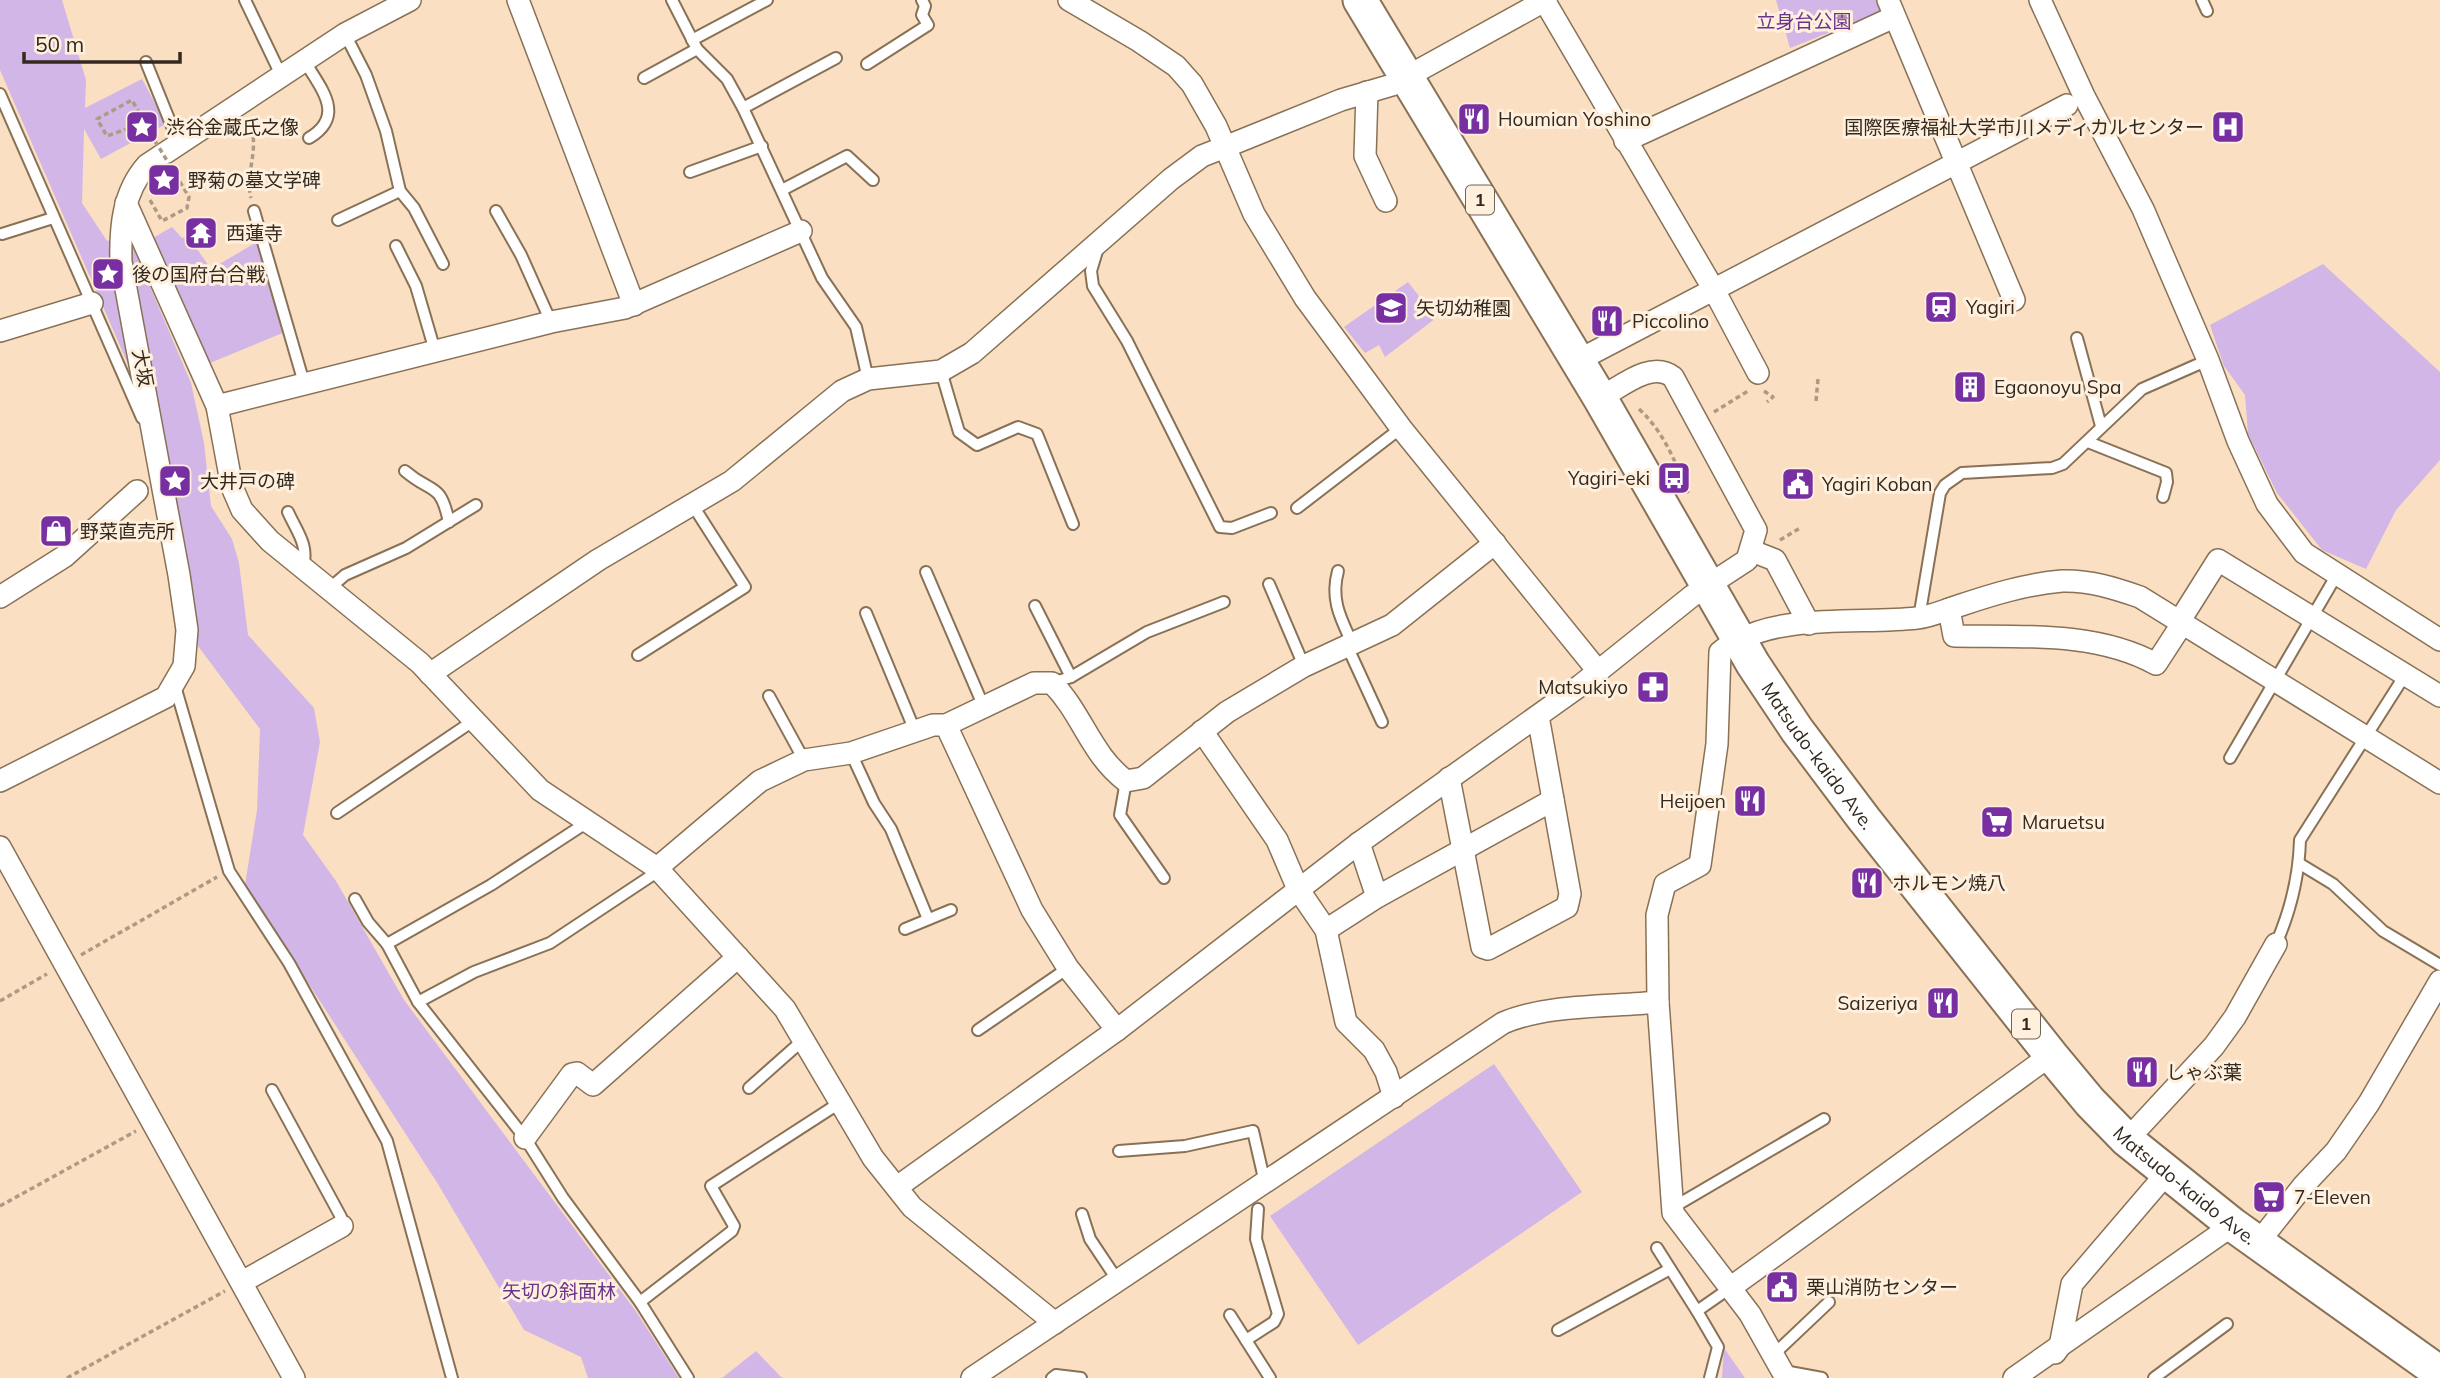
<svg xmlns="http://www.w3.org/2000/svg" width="2440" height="1378" font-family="Mulish,'Noto Sans JP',sans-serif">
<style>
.green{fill:#d1b6e7}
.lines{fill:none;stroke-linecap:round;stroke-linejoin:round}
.service-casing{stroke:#897156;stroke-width:14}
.minor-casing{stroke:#897156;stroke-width:24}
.primary-casing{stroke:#897156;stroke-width:37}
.path{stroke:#ae9a84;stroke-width:3.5;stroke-dasharray:5 3.5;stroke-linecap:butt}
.service{stroke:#fff;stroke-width:10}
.minor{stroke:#fff;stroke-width:21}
.primary{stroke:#fff;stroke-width:33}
.path-bridge{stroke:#ae9a84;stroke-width:3.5;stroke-dasharray:5 3.5;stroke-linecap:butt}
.labels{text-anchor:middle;stroke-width:6;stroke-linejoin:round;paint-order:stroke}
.shield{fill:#ffefdd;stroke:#706457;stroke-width:2}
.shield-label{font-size:18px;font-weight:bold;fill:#33291e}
.park-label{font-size:19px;fill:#69348b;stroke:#ffefdd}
.poi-label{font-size:19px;fill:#33291e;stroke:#ffefdd;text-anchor:start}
.street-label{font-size:19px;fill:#33291e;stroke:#ffefdd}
</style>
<rect width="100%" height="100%" fill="#fadfc2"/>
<g class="green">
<path d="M0 0H62L86 80 85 108 142 79 166 124 101 159 84 129 82 203 107 241 128 235 191 383 204 443 211 506 232 539 239 563 248 635 314 708 320 742 303 835 336 881 404 1000 635 1310 679 1378H588L581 1357 524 1330 438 1184 245 885 257 810 260 729 198 646 161 440 0 70Z"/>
<path d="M1776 0H1886L1889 9 1790 48Z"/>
<path d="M172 227 182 238 188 236 211 269 257 242 285 332 210 363 173 293 151 239Z"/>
<path d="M2323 264 2440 372V460L2396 510 2366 569 2322 550 2277 493 2248 434 2245 395 2224 366 2210 325Z"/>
<path d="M1408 282 1436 318 1385 357 1379 345 1365 353 1344 327Z"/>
<path d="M1494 1064 1582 1192 1358 1345 1270 1216Z"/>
<path d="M1724 1348 1745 1378H1722Z"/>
<path d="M756 1351 782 1378H722Z"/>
</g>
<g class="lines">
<defs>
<g id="service">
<path d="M245 0 281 75"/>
<path d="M672 0 697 49 727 79 743 108 822 278 856 327 868 379"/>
<path d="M2202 0 2207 11"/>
<path d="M345 34 366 75 386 131 400 191 414 208 443 264"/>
<path d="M692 40 767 0"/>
<path d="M304 60C320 88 347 115 309 138"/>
<path d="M146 62 179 144"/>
<path d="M867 64 928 25 922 15 925 6 922 0"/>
<path d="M644 78 697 49"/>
<path d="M0 94 142 418"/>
<path d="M743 108 836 58"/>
<path d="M690 172 762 146"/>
<path d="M782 190 847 156 873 180"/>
<path d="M254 211 304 383"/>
<path d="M496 211 521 255 551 322"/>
<path d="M338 220 400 191"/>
<path d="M2 234 53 218"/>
<path d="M396 246 416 286 435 351"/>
<path d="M1098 248 1091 271 1093 286 1127 341 1220 527 1232 528 1271 513"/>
<path d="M2077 338 2101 426"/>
<path d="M941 371 959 432 977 445 1018 427 1037 434 1073 524"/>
<path d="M2088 442 2166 473 2167 482 2163 497"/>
<path d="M405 471C433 495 440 481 449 522"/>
<path d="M1297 508 1401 428"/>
<path d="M288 512C297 532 309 545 303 567"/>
<path d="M1338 571C1330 600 1341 619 1353 645"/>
<path d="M926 572 983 705"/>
<path d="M1269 584 1304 666"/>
<path d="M330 588 345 575 406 548 476 505"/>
<path d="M1035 606 1071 677"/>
<path d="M866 613 915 731"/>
<path d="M1919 618 1940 493 1945 485 1962 473 2052 468 2063 464 2142 389 2208 360"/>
<path d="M1348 648 1382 722"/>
<path d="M638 655 745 587 692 504"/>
<path d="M1052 683 1071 677 1147 632 1224 602"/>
<path d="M175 686 229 871 289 963 387 1141 452 1378"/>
<path d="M769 696 804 760"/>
<path d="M851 753 874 803 891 829 928 919"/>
<path d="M2230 758 2336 576"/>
<path d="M1126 781 1120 815 1164 878"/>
<path d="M337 813 473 721"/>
<path d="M2300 864 2333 884 2383 931 2440 965"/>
<path d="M355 899 368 922 387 944 418 1002 525 1138 563 1198 640 1302 688 1378"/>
<path d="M905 929 951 910"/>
<path d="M387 944 491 885 586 823"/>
<path d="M2276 944C2290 912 2299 876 2300 840L2405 675"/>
<path d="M418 1002 474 972 550 943 660 870"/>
<path d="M978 1030 1068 968"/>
<path d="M749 1088 802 1041"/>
<path d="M272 1090 341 1217 342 1226"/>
<path d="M1119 1151 1185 1146 1253 1131 1265 1183"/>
<path d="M1672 1208 1824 1119"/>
<path d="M1082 1214 1090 1239 1118 1281"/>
<path d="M1657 1248 1697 1311 1730 1288"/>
<path d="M640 1302 732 1231 734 1226 711 1186 841 1102"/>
<path d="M1697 1311 1718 1347 1710 1378"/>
<path d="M1230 1315 1270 1378"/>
<path d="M1558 1330 1670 1269"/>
<path d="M1246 1340 1274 1322 1278 1314 1256 1239 1258 1209"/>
<path d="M1772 1356 1829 1302"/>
<path d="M1784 1371 1822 1378"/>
<path d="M1052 1378 1056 1375 1081 1378"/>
<path d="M2154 1378 2227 1324"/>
</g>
<g id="minor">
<path d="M518 0 634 305"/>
<path d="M1069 0 1139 41 1176 66 1192 84 1216 126 1254 214 1305 298 1401 428 1598 671"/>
<path d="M1544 0 1714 290 1758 373"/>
<path d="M1888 0 2014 300"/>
<path d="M2040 0 2084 96 2143 209 2208 360 2238 441 2267 504 2304 553 2440 640"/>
<path d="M1367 92 1365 156 1386 201"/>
<path d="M1625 141 1894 17"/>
<path d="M126 203 217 406 232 487 242 510 270 541 420 663 540 790 657 868 785 1009 873 1158 912 1207 1055 1323"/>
<path d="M0 331 92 303"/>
<path d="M1577 361 2067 105"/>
<path d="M217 406 551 322 625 308 801 231"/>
<path d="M1752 551 1775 560 1809 624"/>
<path d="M0 597 65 556 137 491"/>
<path d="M1949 609 1954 636C2022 637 2096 631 2156 664L2182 624"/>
<path d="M2179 622 2218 560 2440 696"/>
<path d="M1737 639 1720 652 1717 744 1700 865 1665 884 1657 915 1658 1002 1673 1213 1750 1314 1786 1378"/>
<path d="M1738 641C1783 614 1865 624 1917 618 1930 617 1945 610 1958 606 1991 595 2026 584 2062 581 2089 580 2114 588 2140 597L2440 783"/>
<path d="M430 674 598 560 732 481 842 391 868 379 941 371 972 353 1171 179 1202 156 1225 147 1341 100 1392 85 1546 0"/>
<path d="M946 725 1032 910 1068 968 1117 1030"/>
<path d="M1202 731 1277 840 1298 889 1326 930 1346 1022 1374 1050 1386 1072 1394 1097"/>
<path d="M1449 778 1482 947 1488 949 1567 907 1570 894 1538 716"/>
<path d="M0 781 166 697 184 666 187 630 179 575 121 262C120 227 123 192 147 165L345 34 410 0"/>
<path d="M1359 843 1377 897"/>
<path d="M0 847 294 1378"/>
<path d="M657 868 760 781 804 760 851 753 933 725H946L1034 683H1052C1082 713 1091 755 1126 781L1143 778 1227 712 1304 666 1392 625 1495 543"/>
<path d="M1326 930 1377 897 1553 800"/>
<path d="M525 1138 572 1074 577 1073 593 1085 738 957"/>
<path d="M2127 1140 2214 1046 2235 1017 2276 944"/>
<path d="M897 1187 1117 1030 1359 843 1581 685 1692 596 1747 560 1756 530 1673 377C1651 360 1621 387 1600 398"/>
<path d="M2258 1243 2303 1186 2336 1151 2369 1103 2440 981"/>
<path d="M242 1282 342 1226"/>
<path d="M1730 1288 2051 1055"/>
<path d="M2055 1353 2060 1346 2072 1284 2166 1174"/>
<path d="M972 1378 1503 1023C1546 1004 1611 1007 1658 1002"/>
<path d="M2014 1378 2233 1225"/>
</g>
<g id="primary">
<path id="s1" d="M1360 0 1600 398 1753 664 1797 730 1864 819 2051 1055 2090 1102 2127 1140 2233 1225 2440 1373"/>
</g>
</defs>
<use href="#service" class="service-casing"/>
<use href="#minor" class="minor-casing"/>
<use href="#primary" class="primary-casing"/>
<g class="path">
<path d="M248 121C262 146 244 173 251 198"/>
<path d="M152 136 149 131 132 100 97 119 107 136 132 127 154 129 157 131"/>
<path d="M150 200 162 221 187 208 189 197 174 172"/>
<path d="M1764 391 1773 397 1767 402"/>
<path d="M1816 401 1818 379"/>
<path d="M1639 409C1665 433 1675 462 1689 495"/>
<path d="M1714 412 1748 391"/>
<path d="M1780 540 1800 528"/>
<path d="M81 955 217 877"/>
<path d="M0 1001 47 974"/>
<path d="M0 1206 136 1131"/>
<path d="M67 1378 225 1291"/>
</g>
<use href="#service" class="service"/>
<use href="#minor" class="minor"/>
<use href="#primary" class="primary"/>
<path class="path-bridge" d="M155 141 174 172"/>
</g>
<defs>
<symbol id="restaurant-square" viewBox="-11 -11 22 22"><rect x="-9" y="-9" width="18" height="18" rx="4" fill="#772fa2" stroke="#ffefdd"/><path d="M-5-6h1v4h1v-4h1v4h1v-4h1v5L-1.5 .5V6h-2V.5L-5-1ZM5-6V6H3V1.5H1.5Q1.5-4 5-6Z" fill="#fff"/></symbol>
<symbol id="sight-square" viewBox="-11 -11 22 22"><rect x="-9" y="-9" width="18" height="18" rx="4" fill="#772fa2" stroke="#ffefdd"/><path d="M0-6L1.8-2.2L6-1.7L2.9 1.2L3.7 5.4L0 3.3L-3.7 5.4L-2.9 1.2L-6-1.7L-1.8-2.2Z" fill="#fff"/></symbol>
<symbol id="hospital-square" viewBox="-11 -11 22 22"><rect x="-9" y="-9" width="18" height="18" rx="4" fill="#772fa2" stroke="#ffefdd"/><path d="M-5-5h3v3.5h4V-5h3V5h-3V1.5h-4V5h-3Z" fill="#fff"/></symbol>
<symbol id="temple-square" viewBox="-11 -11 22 22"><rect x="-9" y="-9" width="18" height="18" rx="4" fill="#772fa2" stroke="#ffefdd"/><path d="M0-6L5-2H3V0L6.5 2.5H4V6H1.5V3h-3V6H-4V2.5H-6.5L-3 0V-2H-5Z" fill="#fff"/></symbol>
<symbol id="station-square" viewBox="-11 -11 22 22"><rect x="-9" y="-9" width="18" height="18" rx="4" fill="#772fa2" stroke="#ffefdd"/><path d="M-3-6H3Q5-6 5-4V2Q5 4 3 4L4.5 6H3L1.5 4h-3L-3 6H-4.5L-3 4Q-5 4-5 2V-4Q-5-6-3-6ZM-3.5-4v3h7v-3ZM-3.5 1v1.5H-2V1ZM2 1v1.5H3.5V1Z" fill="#fff"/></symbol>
<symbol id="school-square" viewBox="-11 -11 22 22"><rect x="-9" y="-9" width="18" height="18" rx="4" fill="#772fa2" stroke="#ffefdd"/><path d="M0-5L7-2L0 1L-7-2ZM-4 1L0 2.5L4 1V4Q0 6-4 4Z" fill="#fff"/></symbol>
<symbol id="building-square" viewBox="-11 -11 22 22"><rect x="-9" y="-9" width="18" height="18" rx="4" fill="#772fa2" stroke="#ffefdd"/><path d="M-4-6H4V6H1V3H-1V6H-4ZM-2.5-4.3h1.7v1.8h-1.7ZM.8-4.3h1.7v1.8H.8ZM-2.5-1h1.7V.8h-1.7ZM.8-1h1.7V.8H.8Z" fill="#fff"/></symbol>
<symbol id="bus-square" viewBox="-11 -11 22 22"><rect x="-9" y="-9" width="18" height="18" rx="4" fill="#772fa2" stroke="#ffefdd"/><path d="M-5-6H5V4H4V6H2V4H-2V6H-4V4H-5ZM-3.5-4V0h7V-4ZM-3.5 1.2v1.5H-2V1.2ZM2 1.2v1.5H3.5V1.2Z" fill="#fff"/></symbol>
<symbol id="civic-square" viewBox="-11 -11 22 22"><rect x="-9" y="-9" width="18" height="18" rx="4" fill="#772fa2" stroke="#ffefdd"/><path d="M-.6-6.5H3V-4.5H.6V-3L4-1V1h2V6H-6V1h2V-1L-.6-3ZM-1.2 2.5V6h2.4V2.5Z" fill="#fff"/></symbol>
<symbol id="shop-square" viewBox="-11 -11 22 22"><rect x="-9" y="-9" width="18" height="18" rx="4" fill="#772fa2" stroke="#ffefdd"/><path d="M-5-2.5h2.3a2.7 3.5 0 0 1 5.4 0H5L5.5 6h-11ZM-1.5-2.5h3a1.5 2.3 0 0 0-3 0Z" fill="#fff"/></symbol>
<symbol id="pharmacy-square" viewBox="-11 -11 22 22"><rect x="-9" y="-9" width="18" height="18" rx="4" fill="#772fa2" stroke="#ffefdd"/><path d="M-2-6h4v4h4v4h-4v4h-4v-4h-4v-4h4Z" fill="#fff"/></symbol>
<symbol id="supermarket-square" viewBox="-11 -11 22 22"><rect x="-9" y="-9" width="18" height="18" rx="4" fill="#772fa2" stroke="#ffefdd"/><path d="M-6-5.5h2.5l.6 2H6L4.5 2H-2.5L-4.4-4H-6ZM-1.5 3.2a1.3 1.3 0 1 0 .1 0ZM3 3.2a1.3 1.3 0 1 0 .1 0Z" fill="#fff"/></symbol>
</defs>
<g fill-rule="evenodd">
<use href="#restaurant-square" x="1455" y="100" width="38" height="38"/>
<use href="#sight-square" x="123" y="108" width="38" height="38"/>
<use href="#hospital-square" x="2209" y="108" width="38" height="38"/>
<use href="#sight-square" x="145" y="161" width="38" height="38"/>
<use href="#temple-square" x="182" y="214" width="38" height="38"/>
<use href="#sight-square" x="89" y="255" width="38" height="38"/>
<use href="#station-square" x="1922" y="288" width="38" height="38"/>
<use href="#school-square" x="1372" y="289" width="38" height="38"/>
<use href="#restaurant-square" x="1588" y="302" width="38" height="38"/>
<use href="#building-square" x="1951" y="368" width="38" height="38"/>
<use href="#bus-square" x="1655" y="459" width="38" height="38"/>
<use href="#sight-square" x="156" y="462" width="38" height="38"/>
<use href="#civic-square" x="1779" y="465" width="38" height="38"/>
<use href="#shop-square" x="37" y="512" width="38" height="38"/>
<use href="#pharmacy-square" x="1634" y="668" width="38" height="38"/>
<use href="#restaurant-square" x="1731" y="782" width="38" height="38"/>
<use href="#supermarket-square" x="1978" y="803" width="38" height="38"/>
<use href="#restaurant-square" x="1848" y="864" width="38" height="38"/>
<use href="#restaurant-square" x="1924" y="984" width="38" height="38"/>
<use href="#restaurant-square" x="2123" y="1053" width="38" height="38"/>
<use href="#supermarket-square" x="2250" y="1178" width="38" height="38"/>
<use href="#civic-square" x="1763" y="1268" width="38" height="38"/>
</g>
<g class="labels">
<g class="shield">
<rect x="1466" y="185.5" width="28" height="29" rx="5"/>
<rect x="2012" y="1009.5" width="28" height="29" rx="5"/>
</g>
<g class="shield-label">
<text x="1480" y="206">1</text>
<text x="2026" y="1030">1</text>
</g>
<g class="park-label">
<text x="1804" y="28">立身台公園</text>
<text x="559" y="1298">矢切の斜面林</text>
</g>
<g class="poi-label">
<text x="1498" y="126">Houmian Yoshino</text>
<text x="166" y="134">渋谷金蔵氏之像</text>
<text x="2204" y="134" text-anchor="end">国際医療福祉大学市川メディカルセンター</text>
<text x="188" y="187">野菊の墓文学碑</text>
<text x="226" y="240">西蓮寺</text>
<text x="132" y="281">後の国府台合戦</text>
<text x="1966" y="314">Yagiri</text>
<text x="1416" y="315">矢切幼稚園</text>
<text x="1632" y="328">Piccolino</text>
<text x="1994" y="394">Egaonoyu Spa</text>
<text x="1650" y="485" text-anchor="end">Yagiri-eki</text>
<text x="200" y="488">大井戸の碑</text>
<text x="1822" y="491">Yagiri Koban</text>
<text x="80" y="538">野菜直売所</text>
<text x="1628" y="694" text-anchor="end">Matsukiyo</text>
<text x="1726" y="808" text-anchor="end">Heijoen</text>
<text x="2022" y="829">Maruetsu</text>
<text x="1892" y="890">ホルモン焼八</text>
<text x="1918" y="1010" text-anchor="end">Saizeriya</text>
<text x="2166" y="1079">しゃぶ葉</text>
<text x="2294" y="1204">7-Eleven</text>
<text x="1806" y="1294">栗山消防センター</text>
</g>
<g class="street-label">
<text transform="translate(143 368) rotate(79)" y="7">大坂</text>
<text dy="7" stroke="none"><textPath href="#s1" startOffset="884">Matsudo-kaido Ave.</textPath></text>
<text dy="7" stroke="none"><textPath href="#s1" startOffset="1451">Matsudo-kaido Ave.</textPath></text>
</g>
</g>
<path d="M24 52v10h156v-10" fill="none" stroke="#33291e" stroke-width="3.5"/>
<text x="35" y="52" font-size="21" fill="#33291e" stroke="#ffefdd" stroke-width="5" paint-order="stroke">50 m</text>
</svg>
